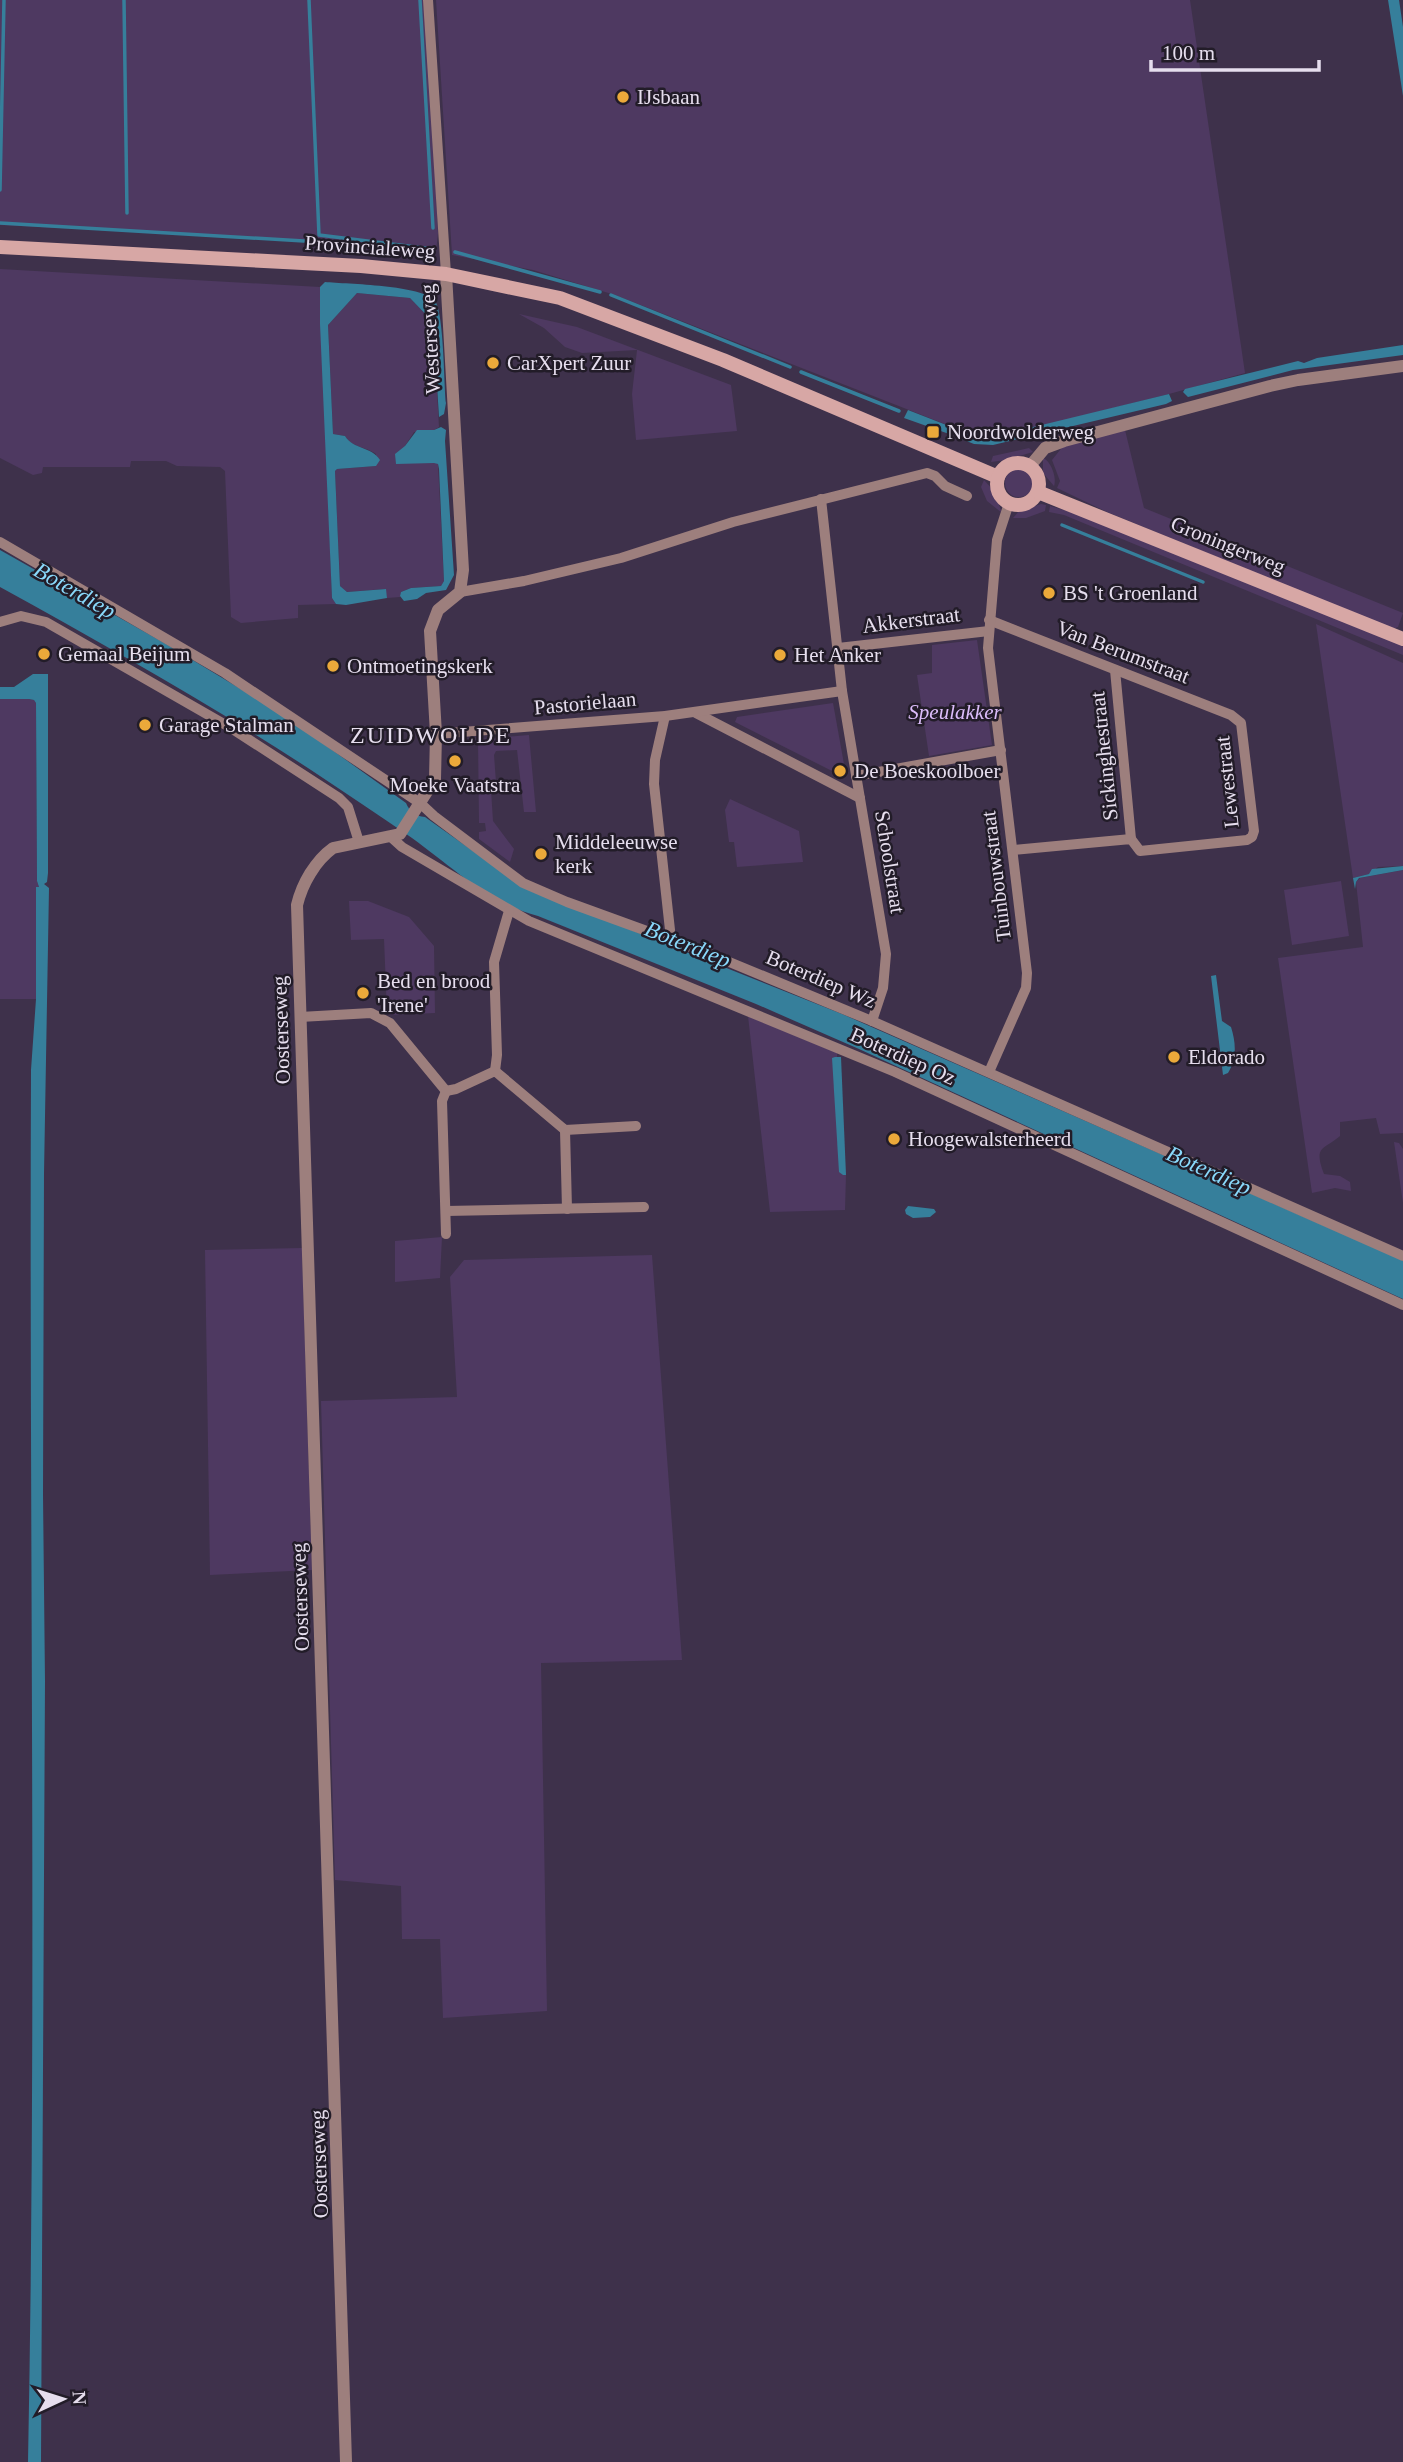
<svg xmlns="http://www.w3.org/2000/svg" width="1403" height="2462" font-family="'Times New Roman',serif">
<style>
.green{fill:#4e3961}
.water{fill:#367f9b}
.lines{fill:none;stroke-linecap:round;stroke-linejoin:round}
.stream{stroke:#367f9b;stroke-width:3.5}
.minor{stroke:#9d7f7d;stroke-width:10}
.tertiary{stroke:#9d7f7d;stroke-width:12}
.secondary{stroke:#d7a7a5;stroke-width:14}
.poi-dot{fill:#eba93a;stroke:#221c28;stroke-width:2.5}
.labels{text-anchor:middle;stroke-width:5;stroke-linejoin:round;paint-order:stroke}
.poi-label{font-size:21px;fill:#e6deee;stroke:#221c28;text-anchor:start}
.street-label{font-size:21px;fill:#e6deee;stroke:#221c28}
.park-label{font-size:21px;font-style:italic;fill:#dbbcf9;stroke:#221c28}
.water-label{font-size:23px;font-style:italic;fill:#89d8fa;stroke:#221c28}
.quarter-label{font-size:24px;letter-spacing:2px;fill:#e6deee;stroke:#221c28}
</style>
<rect width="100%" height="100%" fill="#3e314b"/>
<g class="green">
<path d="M0 0H424L435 171 438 233 436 252 371 244 0 225Z"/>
<path d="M436 0H1190L1245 373 1169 394 1030 429 992 437H978L615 295 533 270 452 255Z"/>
<path d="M0 269 320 287 332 598 336 604 298 605V618L241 623 231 617 225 471 220 467 177 466 166 461H131L130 467H43L42 473 33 475 0 458Z"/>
<path d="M357 293 410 298 433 322 439 427 434 430 414 432 405 446 438 464 444 581 441 586 411 588 401 592 400 597 387 598 385 589 347 592 340 586 335 471 337 469 376 466V454C365 446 352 448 345 436L333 434 328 325Z"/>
<path d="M519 314 577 327 731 385 737 431 636 440 632 394 637 350 582 353 565 347 544 328Z"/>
<path d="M1125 430 1144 508 1403 613 1398 627 1393 629 1107 512 1057 488 1060 481 1052 460 1064 445Z"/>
<path d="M1029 448 1033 452 1006 460 991 462 993 456Z"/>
<path d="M1043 458C1051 461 1057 478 1054 486L1043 473Z"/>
<circle cx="1019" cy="483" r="14"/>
<path d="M984 480 994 491 1002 513 987 501 981 487Z"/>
<path d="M1041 504 1046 505 1045 511 1026 518H1013L1019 511Z"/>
<path d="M1050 506 1089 517 1403 644V655L1064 515 1049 512Z"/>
<path d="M1316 624 1403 663V866L1378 867 1369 874 1353 878Z"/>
<path d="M977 640 992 745 929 756 917 675 932 673V645Z"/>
<path d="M0 699H29L34 700 36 703 37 881 39 887 36 888V999H0Z"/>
<path d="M833 703 844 764 834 772 735 722 737 717Z"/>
<path d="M529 735 536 812H524L517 750 496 751 494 755 496 782 491 790 493 821 514 849 510 862 479 839V832L486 831 485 823H479L478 739Z"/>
<path d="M730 799 799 831 803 862 737 867 734 842H729L725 810Z"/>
<path d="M1403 870V1133L1380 1134 1376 1118 1340 1122V1136C1324 1150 1313 1145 1324 1174L1340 1176 1350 1182 1351 1191 1335 1188 1312 1193 1278 958 1363 947 1356 882 1360 878Z"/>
<path d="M1341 881 1349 936 1292 945 1284 890Z"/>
<path d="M349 901H368L409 917 434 946 435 1013 389 1015 387 1013 384 939 351 940Z"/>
<path d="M748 1016 837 1053V1057H835L843 1175H846L845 1210 770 1212Z"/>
<path d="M1394 1142 1399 1143 1403 1149V1203Z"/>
<path d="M442 1237 440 1278 395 1282V1241Z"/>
<path d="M302 1248 312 1570 210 1575 205 1250Z"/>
<path d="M652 1255 682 1660 541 1663 547 2011 443 2018 440 1939H402L401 1886 335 1880 321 1401 457 1397 450 1277 464 1260Z"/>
</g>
<g class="water">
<path d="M1388 0H1399L1403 27V96Z"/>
<path d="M325 282C347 284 423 285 435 301 444 313 444 384 446 403L444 414 439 417 433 322 410 298 357 293 328 325 333 434 345 436C354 450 371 446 380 460L376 466 337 469 335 471 340 586 347 592 386 589 387 598 346 605 336 604 332 598 320 324V287Z"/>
<path d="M1403 345V355L1293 370 1188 397 1183 392 1185 389 1298 361 1304 363 1317 358Z"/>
<path d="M1169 394 1172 401 1166 404 993 445 974 444 959 438 963 433 978 437H992Z"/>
<path d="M908 410 949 426 954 431 952 435 904 418Z"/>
<path d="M441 427 446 430 445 441 454 575 446 590 426 593 417 599 404 601 400 596 401 592 411 588 441 586 444 581 439 469 438 464 434 463 396 464 395 454 405 446 417 430H434Z"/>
<path d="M0 550 166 644 282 714 406 803C410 812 415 816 425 817L504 873 616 924 842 1014 1400 1259 1403 1261V1299L859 1049 756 1004 538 916C491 905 451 866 412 838 379 815 345 793 311 770 210 704 105 645 0 587Z"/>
<path d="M33 674H48V873L47 882 44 884 49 888 44 1174 43 1494 45 1681 41 2462H28C37 1998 29 1534 31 1070L36 999V887H39L37 881 36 703 34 700 29 699H0V687H14Z"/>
<path d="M1403 866V870L1359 878 1356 882 1355 889 1353 878 1369 874 1372 869Z"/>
<path d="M1216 975 1222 1021 1231 1027C1236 1043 1237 1058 1228 1073L1223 1075 1211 976Z"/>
<path d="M835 1057H841L846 1175H843L839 1172 832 1058Z"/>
<path d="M908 1206 934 1209 936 1212 930 1217 913 1218 906 1214 905 1210Z"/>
</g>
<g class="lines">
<g class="stream">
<path d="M124 0 127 213"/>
<path d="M309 0 319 235 432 249"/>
<path d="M420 0 433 228"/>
<path d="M0 190 4 0"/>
<path d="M0 223 304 241"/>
<path d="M455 252 600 292"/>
<path d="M611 295 790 367"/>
<path d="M801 372 899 411"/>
<path d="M1062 525 1203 582"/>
</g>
<g class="minor">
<path d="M428 0 446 274"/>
<path d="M821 499 842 691 886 954 883 988 872 1021"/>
<path d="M0 542 225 673 420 803 434 816 523 883 567 902 710 954 872 1021 1403 1256"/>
<path d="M460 592 524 581 621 558 733 522 927 473 935 476 945 486 967 496"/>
<path d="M989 620 1231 715 1241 723 1254 831 1252 837 1247 840 1140 851 1131 839 1013 850"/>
<path d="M0 622 21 616 46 622 231 728 339 798 348 807 359 842"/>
<path d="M838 648 989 631"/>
<path d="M1115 670 1131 839"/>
<path d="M696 713 860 798"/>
<path d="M665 716 655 760 654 784 670 930 668 938"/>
<path d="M436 734 665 716 842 691"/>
<path d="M856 776 1001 750"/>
<path d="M391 837 402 847 529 921 895 1072 1403 1305"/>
<path d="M300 1017 371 1013 390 1023 446 1091"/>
<path d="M495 1071 497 1055 494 962 509 911"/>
<path d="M989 1072 1026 988 1027 973 988 648 997 540 1009 503"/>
<path d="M446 1091 456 1089 495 1071 565 1130 636 1126"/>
<path d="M565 1130 567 1209"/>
<path d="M446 1211 644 1207"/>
<path d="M446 1234 442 1101 446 1091"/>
</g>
<g class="tertiary">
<path d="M1030 466 1045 448 1064 441 1270 386 1298 380 1403 366"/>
<path d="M346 2462 297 905C302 884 315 861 333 848L400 834 435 779 436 734 430 631 438 610 460 592 463 570 446 274"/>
</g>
<g class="secondary">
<path d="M0 247 361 266 446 274 560 298 723 360 998 477"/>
<circle cx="1018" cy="484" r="21"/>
<path d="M1038 492 1403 639"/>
</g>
</g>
<g class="poi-dot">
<circle cx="623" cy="97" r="7"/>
<circle cx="493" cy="363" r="7"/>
<rect x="926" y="425" width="14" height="14" rx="3.5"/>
<circle cx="1049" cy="593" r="7"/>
<circle cx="44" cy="654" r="7"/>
<circle cx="780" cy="655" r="7"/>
<circle cx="333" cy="666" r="7"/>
<circle cx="145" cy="725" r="7"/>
<circle cx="455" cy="761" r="7"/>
<circle cx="840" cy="771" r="7"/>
<circle cx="541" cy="854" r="7"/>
<circle cx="363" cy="993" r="7"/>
<circle cx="1174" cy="1057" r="7"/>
<circle cx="894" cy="1139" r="7"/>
</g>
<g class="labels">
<g class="poi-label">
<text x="637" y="104">IJsbaan</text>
<text x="507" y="370">CarXpert Zuur</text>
<text x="947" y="439">Noordwolderweg</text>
<text x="1063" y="600">BS 't Groenland</text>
<text x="58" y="661">Gemaal Beijum</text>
<text x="794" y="662">Het Anker</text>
<text x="347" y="673">Ontmoetingskerk</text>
<text x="159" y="732">Garage Stalman</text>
<text x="854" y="778">De Boeskoolboer</text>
<text x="455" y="792" text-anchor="middle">Moeke Vaatstra</text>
<text x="555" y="849">Middeleeuwse<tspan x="555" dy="24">kerk</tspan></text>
<text x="377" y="988">Bed en brood<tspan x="377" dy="24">'Irene'</tspan></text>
<text x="1188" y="1064">Eldorado</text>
<text x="908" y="1146">Hoogewalsterheerd</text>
</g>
<g class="street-label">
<text transform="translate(370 247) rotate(4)" y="7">Provincialeweg</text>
<text transform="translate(430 339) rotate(-93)" y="7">Westerseweg</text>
<text transform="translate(1228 545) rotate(22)" y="7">Groningerweg</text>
<text transform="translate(911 620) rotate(-7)" y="7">Akkerstraat</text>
<text transform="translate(1123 652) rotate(21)" y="7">Van Berumstraat</text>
<text transform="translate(585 703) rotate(-5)" y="7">Pastorielaan</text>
<text transform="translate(1104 756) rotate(-96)" y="7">Sickinghestraat</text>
<text transform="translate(1227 782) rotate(-96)" y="7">Lewestraat</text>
<text transform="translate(890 862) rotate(81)" y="7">Schoolstraat</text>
<text transform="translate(996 876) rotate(-97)" y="7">Tuinbouwstraat</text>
<text transform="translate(821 979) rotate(23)" y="7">Boterdiep Wz</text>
<text transform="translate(281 1030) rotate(-92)" y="7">Oosterseweg</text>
<text transform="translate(903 1056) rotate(24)" y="7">Boterdiep Oz</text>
<text transform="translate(300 1597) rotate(-92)" y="7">Oosterseweg</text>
<text transform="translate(319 2164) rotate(-92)" y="7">Oosterseweg</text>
</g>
<g class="park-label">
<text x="955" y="719">Speulakker</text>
</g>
<g class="water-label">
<text transform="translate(75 590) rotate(30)" y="8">Boterdiep</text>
<text transform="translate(688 944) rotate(22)" y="8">Boterdiep</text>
<text transform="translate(1209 1170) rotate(24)" y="8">Boterdiep</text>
</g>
<g class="quarter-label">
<text x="431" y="743">ZUIDWOLDE</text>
</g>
</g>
<g transform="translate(63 2399) rotate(86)" stroke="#221c28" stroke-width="5" paint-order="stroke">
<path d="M0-5L12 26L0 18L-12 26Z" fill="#e6deee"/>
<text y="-10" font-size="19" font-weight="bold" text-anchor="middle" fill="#e6deee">N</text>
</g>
<path d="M1151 60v10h168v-10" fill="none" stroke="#e6deee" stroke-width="3.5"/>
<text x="1162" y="60" font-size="21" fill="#e6deee" stroke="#221c28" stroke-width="5" paint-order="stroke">100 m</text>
</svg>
